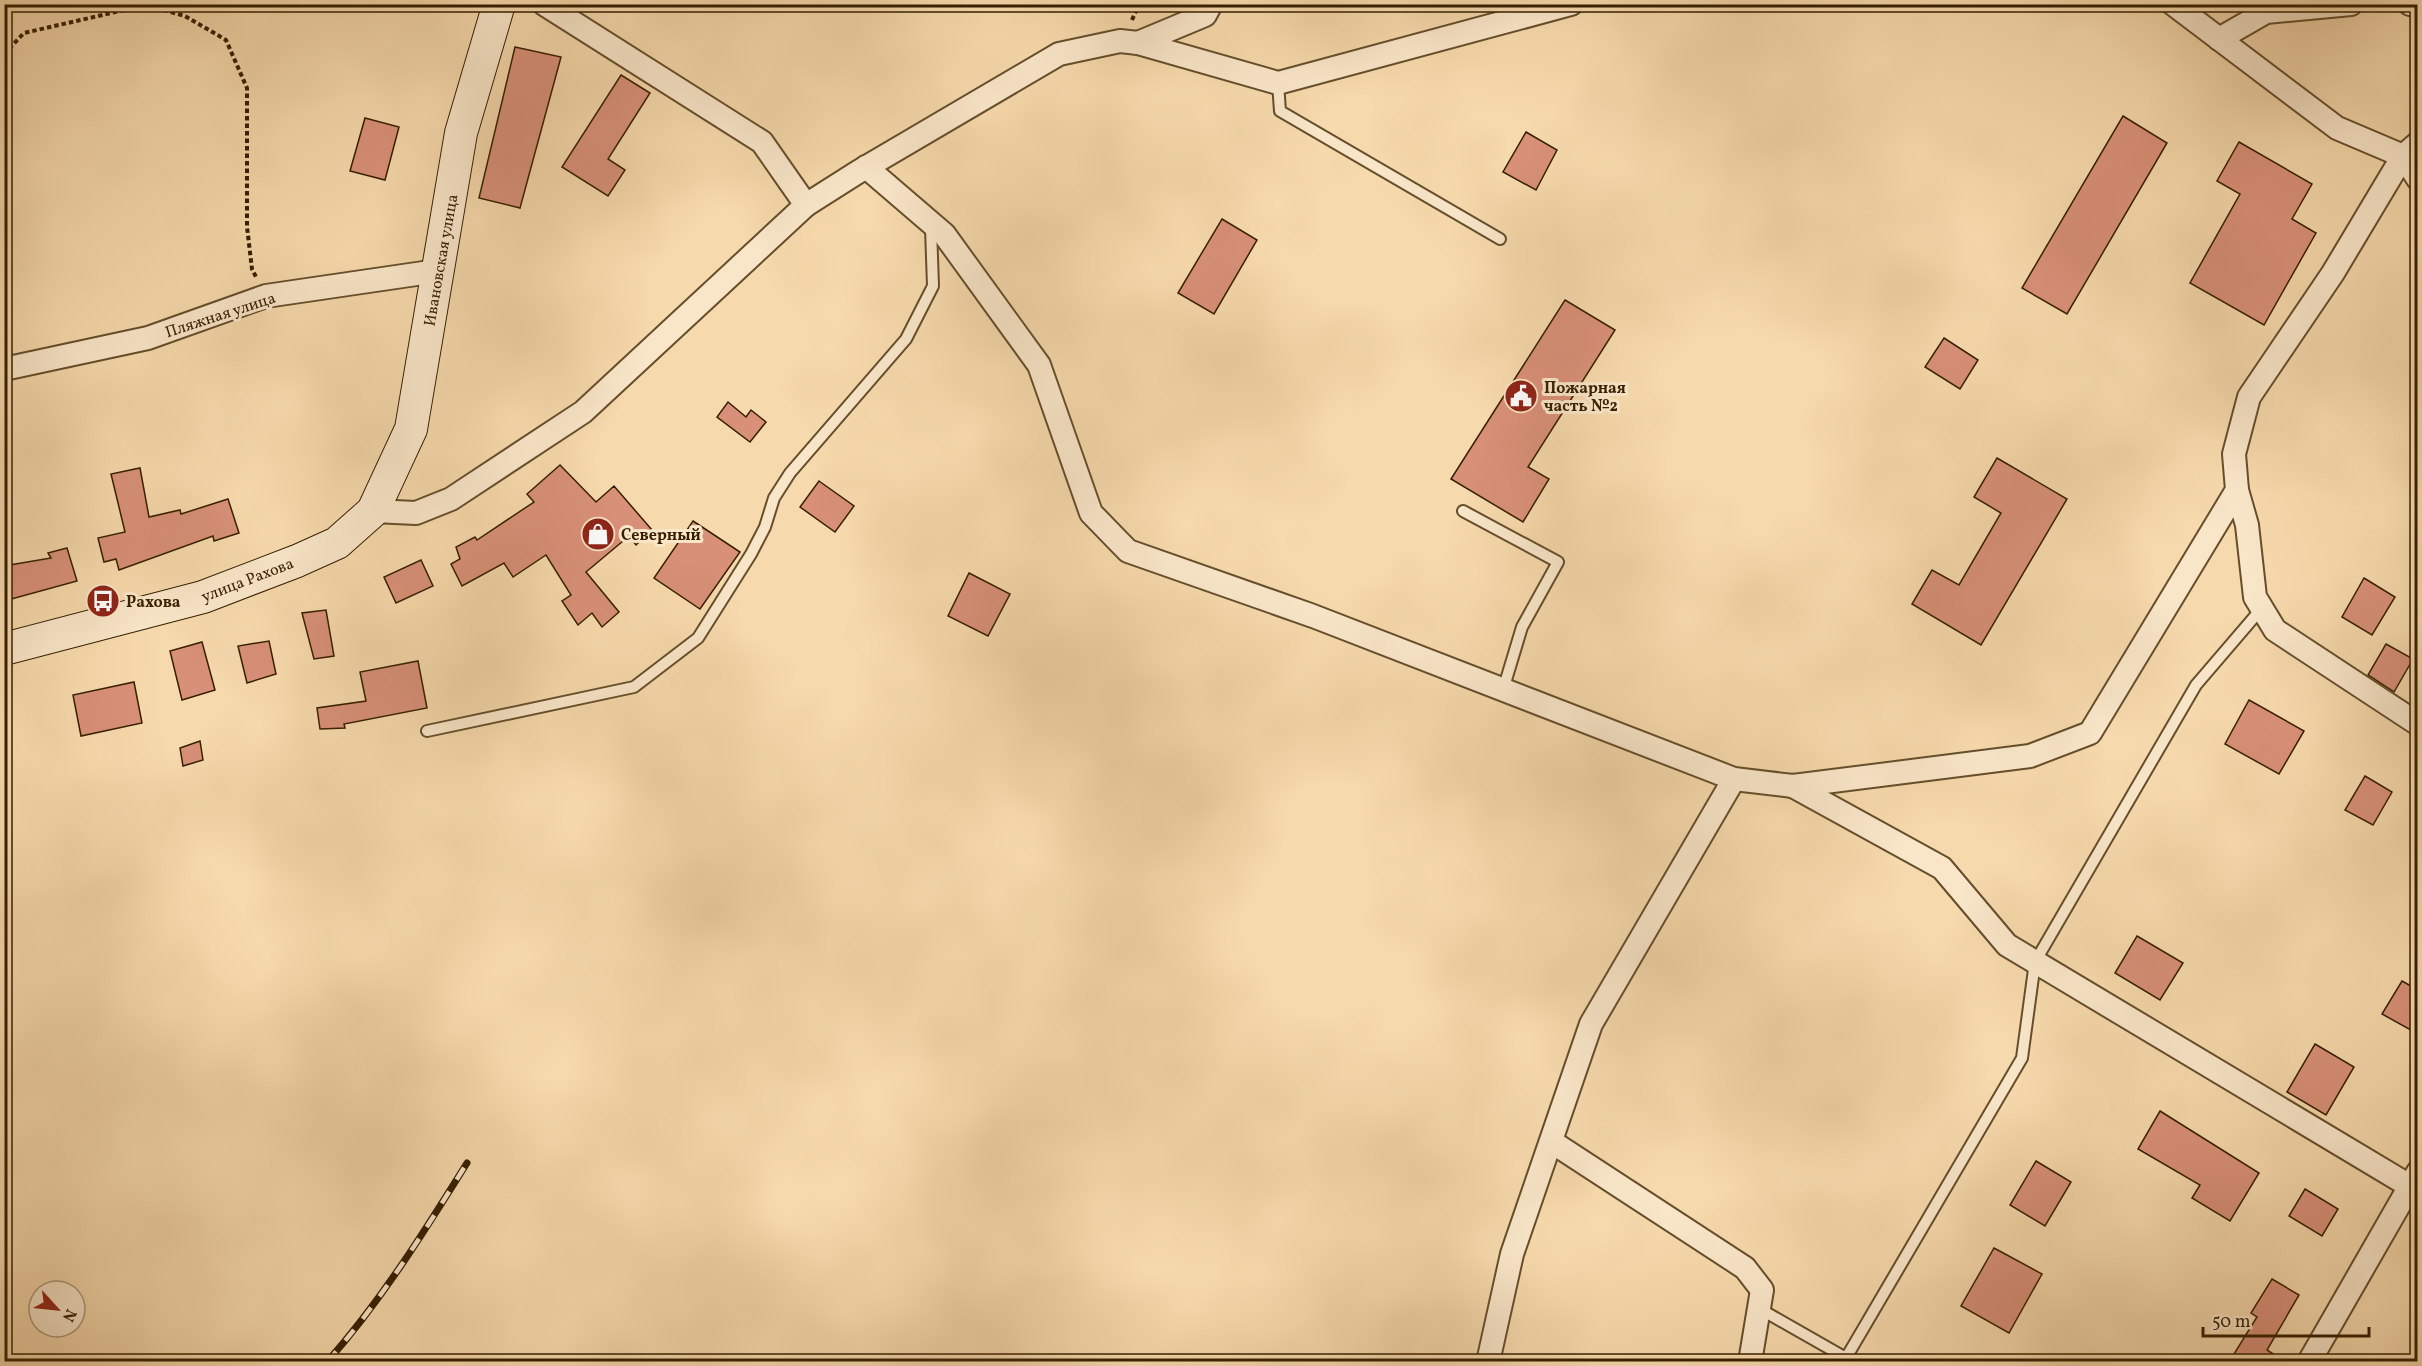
<svg xmlns="http://www.w3.org/2000/svg" width="2422" height="1366" font-family="Vollkorn,serif">
<style>
.building{fill:#d89078;stroke:#361f00;stroke-width:1.5}
.lines{fill:none;stroke-linecap:round;stroke-linejoin:round}
.service-casing{stroke:#664e2b;stroke-width:14}
.minor-casing{stroke:#664e2b;stroke-width:26}
.secondary-casing{stroke:#361f00;stroke-width:34}
.path{stroke:#361f00;stroke-width:4;stroke-dasharray:4.5 3;stroke-linecap:butt}
.service{stroke:#f9e6c9;stroke-width:10}
.minor{stroke:#f9e6c9;stroke-width:22}
.secondary{stroke:#f9e6c9;stroke-width:32}
.rail-casing{stroke:#361f00;stroke-width:7}
.rail{stroke:#f9e6c9;stroke-width:4.5;stroke-dasharray:14;stroke-linecap:butt}
.labels{text-anchor:middle;stroke-width:6;stroke-linejoin:round;paint-order:stroke}
.street-label{font-size:16px;fill:#361f00;stroke:#f9e6c9}
.poi-label{font-size:16px;font-weight:bold;fill:#361f00;stroke:#f9e6c9;text-anchor:start}
</style>
<rect width="100%" height="100%" fill="#f6d9ac"/>
<filter id="stains"><feTurbulence type="fractalNoise" baseFrequency=".00333" numOctaves="4"/><feColorMatrix values="0 0 0 0 .2 0 0 0 0 .09 0 0 0 0 .02 0 0 0 .5 -.17"/></filter>
<radialGradient id="worn" r=".72"><stop offset=".6" stop-color="#630" stop-opacity="0"/><stop offset="1" stop-color="#630" stop-opacity=".3"/></radialGradient>
<g class="building">
<path d="M515 47 561 57 520 208 479 198Z"/>
<path d="M621 75 650 93 608 159 625 170 608 196 562 167Z"/>
<path d="M2123 116 2167 143 2067 314 2022 288Z"/>
<path d="M365 118 399 127 385 180 350 171Z"/>
<path d="M1526 132 1557 150 1536 190 1503 172Z"/>
<path d="M2239 142 2312 184 2292 219 2316 233 2264 325 2190 283 2240 194 2217 181Z"/>
<path d="M1222 219 1257 240 1214 314 1178 293Z"/>
<path d="M1565 300 1615 330 1528 467 1549 479 1523 522 1451 479Z"/>
<path d="M1944 338 1978 360 1960 389 1925 367Z"/>
<path d="M728 402 746 417 751 410 766 422 750 442 717 417Z"/>
<path d="M1997 458 2067 499 1981 645 1912 604 1932 570 1959 585 2001 513 1974 497Z"/>
<path d="M560 465 596 502 614 486 652 530 636 545 629 536 586 572 619 612 602 627 592 613 578 625 562 601 571 595 546 555 513 577 504 563 462 586 451 564 460 559 456 547 475 537 477 540 534 502 527 494Z"/>
<path d="M140 468 149 517 180 510 181 514 228 499 239 533 214 541 213 536 119 570 116 559 104 562 98 538 125 532 111 474Z"/>
<path d="M819 481 854 506 835 532 800 507Z"/>
<path d="M693 521 740 552 700 609 654 578Z"/>
<path d="M67 548 77 581 4 601V566L51 558 48 553Z"/>
<path d="M421 560 433 586 396 603 384 577Z"/>
<path d="M969 573 1010 594 988 636 948 616Z"/>
<path d="M2364 578 2395 597 2372 635 2342 617Z"/>
<path d="M326 610 334 656 314 659 302 613Z"/>
<path d="M269 641 276 674 247 683 238 646Z"/>
<path d="M202 642 215 690 182 700 170 651Z"/>
<path d="M2386 644 2413 659 2394 692 2368 675Z"/>
<path d="M418 661 427 708 344 724 345 728 320 729 317 708 366 701 360 672Z"/>
<path d="M134 682 142 723 81 736 73 695Z"/>
<path d="M2249 700 2304 731 2279 774 2225 744Z"/>
<path d="M200 741 203 760 183 766 180 748Z"/>
<path d="M2365 776 2392 792 2373 825 2345 810Z"/>
<path d="M2137 936 2183 963 2160 1000 2115 973Z"/>
<path d="M2402 981 2418 990V1034L2382 1014Z"/>
<path d="M2315 1044 2354 1067 2326 1115 2287 1092Z"/>
<path d="M2160 1111 2259 1173 2230 1221 2192 1198 2200 1185 2138 1149Z"/>
<path d="M2036 1161 2071 1182 2045 1226 2010 1205Z"/>
<path d="M2305 1189 2338 1209 2322 1236 2289 1216Z"/>
<path d="M1994 1248 2042 1274 2009 1333 1961 1306Z"/>
<path d="M2272 1279 2299 1295 2267 1350 2286 1362H2229L2257 1317 2251 1313Z"/>
</g>
<g class="lines">
<defs>
<g id="service">
<path d="M1278 83 1280 111 1500 239"/>
<path d="M1463 511 1558 562 1522 627 1503 690"/>
<path d="M427 731 634 687 698 638 751 554 765 527 774 498 790 473 906 339 933 286 931 228"/>
<path d="M1760 1309 1846 1358 2022 1058 2035 962 2196 685 2262 608"/>
</g>
<g id="minor">
<path d="M544 4 762 142 806 205"/>
<path d="M2173 4 2337 128 2403 156 2418 179"/>
<path d="M2410 4 2418 5"/>
<path d="M2219 39 2266 12 2351 4"/>
<path d="M1138 43 1205 15 1211 4"/>
<path d="M866 167 944 234 1039 365 1091 513 1128 551 1313 616 1734 779 1793 786 2030 756 2090 733 2237 490 2234 454 2249 397 2333 273 2403 156 2418 143"/>
<path d="M4 369 148 338 266 296 437 271"/>
<path d="M2237 490 2247 525 2255 597 2275 630 2418 724"/>
<path d="M373 511 416 513 451 499 583 412 806 205 858 172 1059 54 1120 41 1138 43 1278 83 1571 4"/>
<path d="M1793 786 1942 868 2007 945 2418 1191"/>
<path d="M1552 1142 1745 1268 1762 1290 1750 1362"/>
<path d="M1488 1362 1512 1254 1591 1024 1734 779"/>
<path d="M2309 1362 2418 1172"/>
</g>
<path id="secondary" d="M4 649 203 597 297 561 337 543 373 511 411 429 461 133 499 4"/>
</defs>
<use href="#service" class="service-casing"/>
<use href="#minor" class="minor-casing"/>
<use href="#secondary" class="secondary-casing"/>
<g class="path">
<path d="M1132 20 1139 4"/>
<path d="M4 54 24 33 146 5 185 16 226 40 247 88V227L252 269 256 277"/>
</g>
<use href="#service" class="service"/>
<use href="#minor" class="minor"/>
<use href="#secondary" class="secondary"/>
<defs>
<path id="rail" d="M327 1362C381 1301 424 1232 467 1163"/>
</defs>
<use href="#rail" class="rail-casing"/>
<use href="#rail" class="rail"/>
</g>
<defs>
<symbol id="civic-disc" viewBox="-11 -11 22 22"><circle r="9.5" fill="#8f2418" stroke="#f9e6c9"/><path d="M-.6-6.5H3V-4.5H.6V-3L4-1V1h2V6H-6V1h2V-1L-.6-3ZM-1.2 2.5V6h2.4V2.5Z" fill="#fff"/></symbol>
<symbol id="shop-disc" viewBox="-11 -11 22 22"><circle r="9.5" fill="#8f2418" stroke="#f9e6c9"/><path d="M-5-2.5h2.3a2.7 3.5 0 0 1 5.4 0H5L5.5 6h-11ZM-1.5-2.5h3a1.5 2.3 0 0 0-3 0Z" fill="#fff"/></symbol>
<symbol id="bus-disc" viewBox="-11 -11 22 22"><circle r="9.5" fill="#8f2418" stroke="#f9e6c9"/><path d="M-5-6H5V4H4V6H2V4H-2V6H-4V4H-5ZM-3.5-4V0h7V-4ZM-3.5 1.2v1.5H-2V1.2ZM2 1.2v1.5H3.5V1.2Z" fill="#fff"/></symbol>
</defs>
<g fill-rule="evenodd">
<use href="#civic-disc" x="1502" y="377" width="38" height="38"/>
<use href="#shop-disc" x="579" y="515" width="38" height="38"/>
<use href="#bus-disc" x="84" y="582" width="38" height="38"/>
</g>
<g class="labels">
<g class="street-label">
<text transform="translate(440 260) rotate(-80)" y="6">Ивановская улица</text>
<text transform="translate(220 314) rotate(-18)" y="6">Пляжная улица</text>
<text transform="translate(247 579) rotate(-21)" y="6">улица Рахова</text>
</g>
<g class="poi-label">
<text x="1544" y="393">Пожарная<tspan x="1544" dy="18">часть №2</tspan></text>
<text x="621" y="540">Северный</text>
<text x="126" y="607">Рахова</text>
</g>
</g>
<rect width="2422" height="1366" fill="none" stroke="#f6d9ac" stroke-width="24"/>
<rect x="6" y="6" width="2410" height="1354" fill="none" stroke="#361f00" stroke-width="3"/>
<rect x="12" y="12" width="2398" height="1342" fill="none" stroke="#361f00" stroke-width="1.5"/>
<g transform="translate(57 1309) rotate(117)"><circle r="28" fill="#f9e6c9" stroke="#ab9679" stroke-width="1.5"/>
<path d="M0-4.5L10 22L0 15L-10 22Z" fill="#8f2418"/>
<text y="-9" font-size="16" font-weight="bold" text-anchor="middle" fill="#361f00">N</text>
</g>
<path d="M2203 1327v9h166v-9" fill="none" stroke="#361f00" stroke-width="3"/>
<text x="2212" y="1327" font-size="18" fill="#361f00" stroke="#f9e6c9" stroke-width="4.5" paint-order="stroke">50 m</text>
<rect width="100%" height="100%" filter="url(#stains)"/>
<rect width="100%" height="100%" fill="url(#worn)"/>
</svg>
